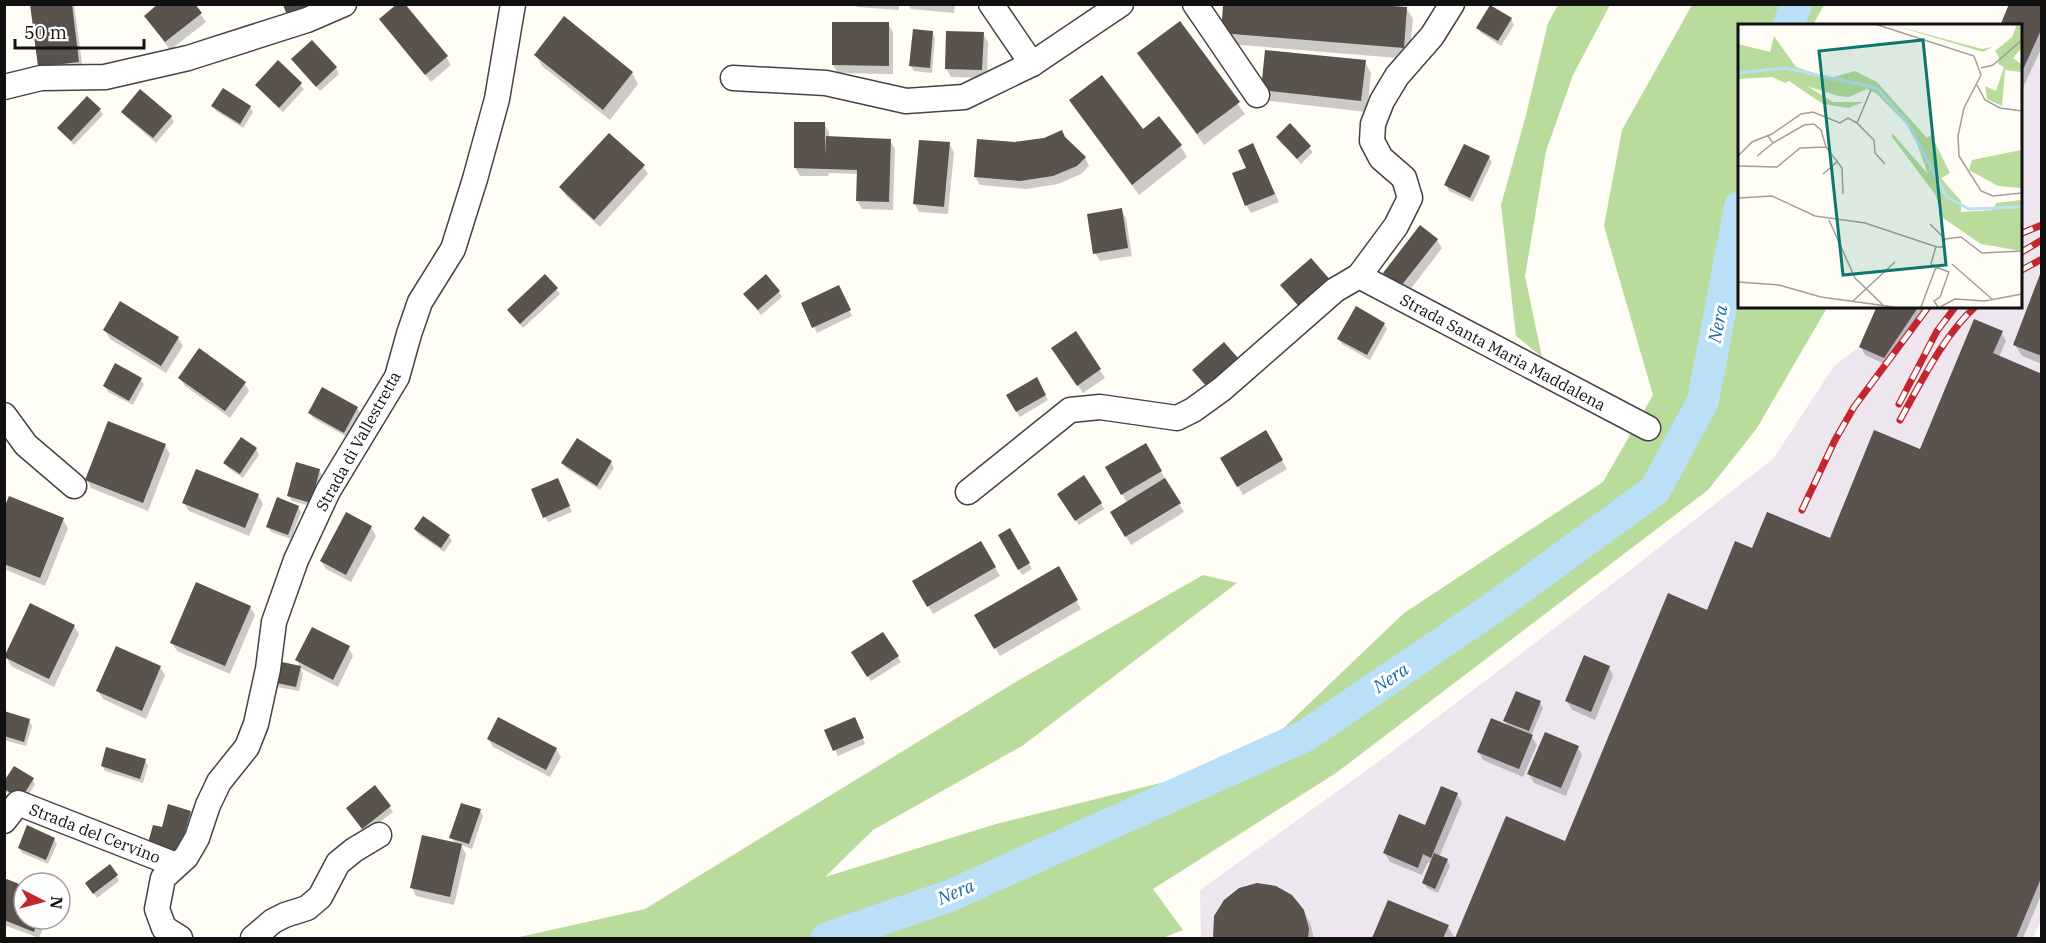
<svg xmlns="http://www.w3.org/2000/svg" width="2046" height="943" font-family="'IBM Plex Serif',serif">
<style>
.industrial{fill:#eee6ef}
.forest{fill:#b9dc9c}
.shadow{fill:#0003}
.lines{fill:none;stroke-linecap:round;stroke-linejoin:round}
.river{stroke:#b9e0f7;stroke-width:32}
.building{fill:#5a524d}
.minor-casing{stroke:#444;stroke-width:27}
.minor{stroke:#fff;stroke-width:24}
.rail-casing{stroke:#c4262e;stroke-width:7}
.rail{stroke:#fff;stroke-width:4.5;stroke-dasharray:14;stroke-linecap:butt}
.labels{text-anchor:middle;stroke-width:6;stroke-linejoin:round;paint-order:stroke}
.street-label{font-size:16px;fill:#111;stroke:#fff}
.water-label{font-size:18px;font-style:italic;fill:#1768a6;stroke:#fff}
.inset-river{fill:none;stroke:#b9e0f7;stroke-width:3}
.inset-road{fill:none;stroke:#a09f9a;stroke-width:1.5}
.view{fill:#0f766e;fill-opacity:0.15;stroke:#0f766e;stroke-width:3}
.inset-edge{fill:none;stroke:#111;stroke-width:3}
</style>
<rect width="100%" height="100%" fill="#fffdf5"/>
<path class="industrial" d="M2009 5H2041L2042 917 2033 938H1201L1200 890 1381 760 1598 595 1773 459 1834 366 1859 347 1877 306H2020V26L2000 25Z"/>
<g class="forest">
<path d="M1558 5H1610L1573 75 1546 151 1525 276 1542 357 1516 336 1501 205 1526 115 1548 23Z"/>
<path d="M1692 5H1824L1813 25 1740 26V306H1828L1757 428 1708 490 1336 773 1153 889 1183 930 1163 938H515L645 909 1014 683 1203 575 1237 583 1022 746 873 830 825 877 996 824 1249 761 1404 613 1603 482 1653 395 1604 226 1622 130Z"/>
</g>
<g class="shadow">
<path d="M32 4H74L83 70 45 75Z"/>
<path d="M193 4 206 22 170 50 151 24Z"/>
<path d="M856 4H899V10L857 7Z"/>
<path d="M908 4H955L954 13 911 9Z"/>
<path d="M1225 4H1361L1406 8 1413 19 1409 59 1229 44 1222 33Z"/>
<path d="M2042 4V47L2020 94V26Z"/>
<path d="M1511 19 1514 25 1501 46 1481 33 1478 28Z"/>
<path d="M381 20 446 57 451 65 431 82Z"/>
<path d="M888 24 893 32V74L838 73 833 65Z"/>
<path d="M1180 24 1245 114 1204 145 1139 54Z"/>
<path d="M932 32 935 38 932 73 914 71 911 66Z"/>
<path d="M983 34 988 42 987 78 951 77 946 68Z"/>
<path d="M536 55 632 73 638 84 610 120 542 66Z"/>
<path d="M293 60 336 68 339 74 320 91Z"/>
<path d="M278 62 304 89 283 112 260 90 257 85Z"/>
<path d="M1365 62 1371 73 1367 112 1269 101 1263 90Z"/>
<path d="M1070 101 1180 145 1187 157 1139 195Z"/>
<path d="M213 106 250 107 253 112 243 128 216 111Z"/>
<path d="M100 110 103 115 74 145 58 128Z"/>
<path d="M123 112 171 117 174 122 156 143 126 117Z"/>
<path d="M824 124 829 132V138L890 141 895 149 893 210 862 209 857 200 858 174 829 173 828 176H800L795 167Z"/>
<path d="M1290 125 1313 152 1301 164 1278 137Z"/>
<path d="M1067 141 1085 157 1089 166 1081 174 1058 184 1026 189 980 185 975 177 1015 144Z"/>
<path d="M949 144 954 152 948 214 919 212 915 204Z"/>
<path d="M1257 153 1279 202 1251 213 1246 205 1248 169Z"/>
<path d="M1489 157 1492 162 1473 202 1449 191 1446 185Z"/>
<path d="M643 166 648 174 600 227 566 196 561 188Z"/>
<path d="M1121 210 1126 218 1132 256 1100 261 1095 253Z"/>
<path d="M1437 240 1442 248 1407 294 1390 281 1385 273Z"/>
<path d="M2042 272V364L2022 356 2015 345Z"/>
<path d="M556 289 560 294 523 328 509 311Z"/>
<path d="M779 292 782 297 761 315 748 299Z"/>
<path d="M841 292 852 316 817 333 803 304Z"/>
<path d="M1878 306H1927L1921 321 1889 366 1865 355 1860 346Z"/>
<path d="M1384 324 1387 329 1370 360 1342 344 1339 339Z"/>
<path d="M105 330 178 338 183 346 166 373 110 339Z"/>
<path d="M2001 332 2006 341 1999 357 2042 376V893L2023 938H1457L1507 818 1566 843 1707 612 1753 550 1830 540 1921 451Z"/>
<path d="M1058 356 1100 370 1105 378 1083 393Z"/>
<path d="M180 378 244 383 249 391 230 418 185 386Z"/>
<path d="M140 379 144 384 133 405 108 392 105 386Z"/>
<path d="M1036 379 1048 400 1020 417 1008 396Z"/>
<path d="M357 408 360 413 347 437 313 418 310 413Z"/>
<path d="M1265 432 1287 469 1243 495 1222 458Z"/>
<path d="M241 439 256 449 259 455 243 478 228 468 225 463Z"/>
<path d="M577 440 611 462 614 468 600 490 566 468 563 463Z"/>
<path d="M1146 445 1184 512 1131 545 1112 512 1127 503 1107 467Z"/>
<path d="M165 446 170 454 148 511 91 488 87 480Z"/>
<path d="M319 470 322 475 314 507 292 501 289 496Z"/>
<path d="M560 485 572 512 548 522 545 517Z"/>
<path d="M1059 494 1101 503 1104 509 1079 525Z"/>
<path d="M258 495 263 504 249 536 189 511 184 503Z"/>
<path d="M298 507 301 512 291 539 271 532 268 526Z"/>
<path d="M4 512 63 520 68 528 45 586 4 569Z"/>
<path d="M371 527 376 536 351 582 326 569 321 561Z"/>
<path d="M415 529 449 536 452 541 444 552 418 534Z"/>
<path d="M1010 530 1032 569 1022 575 1000 536Z"/>
<path d="M981 543 1000 576 933 614 914 581Z"/>
<path d="M1058 568 1081 609 1000 656 977 616Z"/>
<path d="M250 607 255 615 230 674 177 651 172 643Z"/>
<path d="M74 626 79 634 54 687 11 666 6 657Z"/>
<path d="M883 634 901 662 871 681 853 653Z"/>
<path d="M349 648 353 656 338 687 300 668 303 673 299 691 277 687 274 681 278 663 301 668 297 660Z"/>
<path d="M160 667 165 675 146 719 103 699 98 691Z"/>
<path d="M1609 667 1613 676 1595 720 1572 710 1567 701Z"/>
<path d="M1540 703 1543 708 1531 736 1537 745 1523 777 1483 760 1478 751 1509 727 1505 720Z"/>
<path d="M4 713 29 720 32 726 26 746 4 740Z"/>
<path d="M857 724 865 744 838 756 826 731Z"/>
<path d="M488 739 556 749 561 757 550 777 493 747Z"/>
<path d="M1578 747 1582 755 1566 796 1534 783 1529 774Z"/>
<path d="M145 760 148 766 143 783 105 771 102 766Z"/>
<path d="M32 779 35 784 24 803 4 790V784Z"/>
<path d="M375 787 393 812 366 833 351 813Z"/>
<path d="M1457 794 1462 803 1439 857 1447 860 1450 866 1438 893 1427 888 1424 883 1432 864 1428 862 1422 875 1390 862 1385 853 1425 827Z"/>
<path d="M480 810 483 816 472 849 461 845 466 854 454 905 416 896 412 888 455 844 451 837Z"/>
<path d="M190 812 195 820 181 867 163 829Z"/>
<path d="M54 839 57 844 48 864 22 853 19 848Z"/>
<path d="M116 875 119 881 97 898 90 889Z"/>
<path d="M4 880 24 888V919H47L39 938 4 925Z"/>
<path d="M1389 902 1448 927 1455 938H1374Z"/>
<path d="M1303 911 1310 923 1314 938H1215L1214 935Z"/>
</g>
<g class="lines">
<g class="river">
<path d="M1788 26 1796 4"/>
<path d="M827 938 947 897 1305 736 1493 608 1655 490 1703 401 1740 207"/>
</g>
</g>
<g class="building">
<path d="M30 4H72L79 62 38 67Z"/>
<path d="M158 4H195L202 13 165 42 144 16Z"/>
<path d="M397 4H405L448 56 425 75 379 19Z"/>
<path d="M2009 4H2042V28L2020 76V26H2000Z"/>
<path d="M283 5H311L287 15Z"/>
<path d="M1223 5H1380L1407 7 1404 48 1221 33Z"/>
<path d="M1490 5 1512 18 1498 41 1476 28Z"/>
<path d="M564 16 633 72 603 110 534 55Z"/>
<path d="M1180 21 1240 102 1197 134 1137 53Z"/>
<path d="M832 22H889V66L832 65Z"/>
<path d="M913 29 933 31 930 68 909 66Z"/>
<path d="M946 31 984 32 982 70 945 69Z"/>
<path d="M312 40 337 67 316 87 291 59Z"/>
<path d="M1265 50 1366 60 1361 101 1261 90Z"/>
<path d="M278 60 302 83 279 108 255 85Z"/>
<path d="M1102 75 1143 129 1159 116 1182 145 1132 185 1069 100Z"/>
<path d="M223 88 251 106 240 124 211 106Z"/>
<path d="M140 89 172 116 153 138 121 112Z"/>
<path d="M87 96 101 109 71 141 57 128Z"/>
<path d="M794 122H825V155L826 136 891 139 889 202 856 201 857 170 794 168Z"/>
<path d="M1290 123 1311 146 1297 159 1276 137Z"/>
<path d="M1062 130 1065 137 1086 157 1077 166 1053 176 1020 181 974 177 977 139 1015 142 1044 138Z"/>
<path d="M609 133 645 165 594 220 559 187Z"/>
<path d="M919 140 950 142 944 207 913 204Z"/>
<path d="M1253 143 1275 194 1245 206 1232 173 1246 168 1238 150Z"/>
<path d="M1464 144 1490 156 1470 198 1444 185Z"/>
<path d="M1122 208 1128 248 1093 254 1087 214Z"/>
<path d="M1420 225 1438 239 1401 286 1383 273Z"/>
<path d="M1311 258 1333 283 1302 310 1280 285Z"/>
<path d="M2042 269V356L2013 345Z"/>
<path d="M545 274 558 288 520 324 507 310Z"/>
<path d="M766 274 780 291 758 310 743 294Z"/>
<path d="M839 285 851 310 812 328 801 303Z"/>
<path d="M120 301 179 337 161 366 103 330Z"/>
<path d="M1356 306 1385 323 1367 355 1337 339Z"/>
<path d="M1877 306H1919L1884 358 1859 347Z"/>
<path d="M1974 319 2003 331 1993 353 2042 374V876L2016 938H1455L1506 816 1565 841 1668 593 1707 610 1735 541 1752 548 1767 512 1830 538 1874 430 1920 449Z"/>
<path d="M1076 331 1101 369 1077 386 1051 348Z"/>
<path d="M1224 342 1238 358 1207 387 1192 370Z"/>
<path d="M199 348 246 382 225 411 178 378Z"/>
<path d="M115 363 142 378 129 401 103 386Z"/>
<path d="M1037 377 1046 395 1016 412 1006 395Z"/>
<path d="M322 387 358 407 344 433 308 413Z"/>
<path d="M108 421 166 444 143 503 85 480Z"/>
<path d="M1266 430 1283 460 1237 487 1220 458Z"/>
<path d="M241 437 257 448 240 474 223 463Z"/>
<path d="M577 438 612 461 597 486 561 463Z"/>
<path d="M1146 443 1162 471 1121 495 1105 467Z"/>
<path d="M296 462 320 469 311 503 287 496Z"/>
<path d="M196 469 259 494 245 528 182 503Z"/>
<path d="M1084 475 1102 503 1075 521 1057 494Z"/>
<path d="M558 478 570 506 543 518 531 489Z"/>
<path d="M1165 478 1181 503 1125 537 1110 512Z"/>
<path d="M9 496 64 518 40 578 4 564V508Z"/>
<path d="M277 497 299 506 288 535 266 527Z"/>
<path d="M346 512 372 526 346 575 320 561Z"/>
<path d="M423 516 450 535 441 548 414 529Z"/>
<path d="M1010 528 1030 563 1018 570 998 535Z"/>
<path d="M981 541 996 567 927 607 912 581Z"/>
<path d="M1059 566 1078 600 994 649 974 615Z"/>
<path d="M196 582 251 606 225 666 170 643Z"/>
<path d="M30 603 75 625 49 679 4 657Z"/>
<path d="M312 627 350 646 333 680 295 660Z"/>
<path d="M883 632 899 656 867 677 851 652Z"/>
<path d="M116 646 161 666 142 711 96 691Z"/>
<path d="M1584 655 1610 666 1591 712 1565 701Z"/>
<path d="M277 661 301 666 296 687 272 682Z"/>
<path d="M1516 691 1541 701 1529 731 1503 721Z"/>
<path d="M4 711 30 719 24 742 4 736Z"/>
<path d="M498 717 557 748 546 770 487 739Z"/>
<path d="M855 717 864 738 833 751 824 730Z"/>
<path d="M1491 718 1533 735 1519 769 1477 752Z"/>
<path d="M1545 732 1579 746 1561 788 1527 774Z"/>
<path d="M106 747 146 759 140 779 101 766Z"/>
<path d="M14 766 34 778 21 799 4 789V781Z"/>
<path d="M375 785 391 806 362 829 346 808Z"/>
<path d="M1441 786 1458 793 1431 858 1423 854 1418 868 1383 853 1399 814 1425 825Z"/>
<path d="M461 803 481 809 469 844 449 838Z"/>
<path d="M168 804 191 811 177 859 146 850 153 825 162 827Z"/>
<path d="M27 825 55 838 46 860 18 848Z"/>
<path d="M422 835 462 844 450 897 410 888Z"/>
<path d="M1434 853 1448 859 1435 889 1422 883Z"/>
<path d="M110 864 118 875 93 894 85 883Z"/>
<path d="M4 878 24 886V919H39L34 932 4 920Z"/>
<path d="M1257 883 1276 886 1292 895 1304 910 1309 929 1308 938H1213L1214 916 1224 900 1239 888Z"/>
<path d="M1388 900 1449 925 1443 938H1372Z"/>
</g>
<g class="lines">
<defs>
<g id="minor">
<path d="M991 4 1032 64"/>
<path d="M1195 4 1257 95"/>
<path d="M733 78 826 83 906 101 964 97 1032 64 1121 4"/>
<path d="M4 87 41 78 105 77 188 58 307 20 344 4"/>
<path d="M1359 276 1396 226 1410 198 1404 178 1381 158 1372 141 1373 124 1382 101 1397 76 1432 36 1452 4"/>
<path d="M4 415 26 445 74 486"/>
<path d="M968 492 1070 410 1100 407 1177 418 1193 410 1222 389 1335 290 1359 276 1648 428"/>
<path d="M4 821 18 803 176 865"/>
<path d="M180 938 164 928 157 909 163 878 186 857 197 838 208 805 219 782 247 747 256 724 268 669 274 622 296 560 328 491 397 377 409 334 420 302 453 249 475 179 497 99 513 4"/>
<path d="M253 938 273 921 285 915 307 908 320 897 338 863 354 850 379 835"/>
</g>
</defs>
<use href="#minor" class="minor-casing"/>
<use href="#minor" class="minor"/>
<defs>
<g id="rail">
<path d="M2020 234 2042 225"/>
<path d="M2020 253 2042 240"/>
<path d="M2020 271 2042 259"/>
<path d="M1899 404 1937 331 1956 306"/>
<path d="M1900 420C1922 381 1943 336 1976 306"/>
<path d="M1802 510 1835 440 1854 407 1929 306"/>
</g>
</defs>
<use href="#rail" class="rail-casing"/>
<use href="#rail" class="rail"/>
</g>
<g class="labels">
<g class="street-label">
<text transform="translate(1503 352) rotate(28)" y="6">Strada Santa Maria Maddalena</text>
<text transform="translate(358 441) rotate(-61)" y="6">Strada di Vallestretta</text>
<text transform="translate(95 833) rotate(21)" y="6">Strada del Cervino</text>
</g>
<g class="water-label">
<text transform="translate(1718 324) rotate(-79)" y="6">Nera</text>
<text transform="translate(1391 678) rotate(-34)" y="6">Nera</text>
<text transform="translate(956 892) rotate(-23)" y="6">Nera</text>
</g>
</g>
<g transform="translate(1738 24)">
<rect width="284" height="284" fill="#fffdf5"/>
<path d="M151 0 244 25 254 23 245 28ZM279 0H283V25L275 34 283 40V48L267 46 264 82 249 75 247 62 258 67 266 43 260 40 261 33 257 27 274 13ZM36 12 58 43 92 54 117 47 139 58 189 114 193 111 212 149 203 154 223 177V188L255 186 258 179 283 176V227L243 220 205 194 197 170 154 113V109L190 150 174 106 139 70 129 65 111 73 100 72 69 62 95 78H126L110 84 85 80 51 57 47 59 34 53 0 55V20L32 28ZM283 126V164L260 162 231 146 234 136Z" fill="#b9dc9c"/>
<path class="inset-river" d="M0 49 47 44 139 64 170 100 209 173 231 185 284 183"/>
<path class="inset-road" d="M137 0 236 32 243 51 226 84 220 112 221 132 243 167 255 172 284 169M243 44 255 41 284 16M239 61 247 76 262 84 284 87M133 66 119 99 136 116 137 129 147 140M30 112 35 119 66 101 76 100 83 106 88 123M0 132 14 118 34 110 63 90 75 88 102 99 110 94 119 99M19 132 35 119M0 142 39 143 62 124 88 123 104 144 105 170M85 150 100 137M0 174 34 172 77 192 127 199 199 223H205L207 215M91 196 117 254 145 281M192 200 207 215M207 215 223 213 244 229 284 227M214 240 255 276M198 243 211 248 202 273 196 277 200 283M0 258 41 261 83 273 156 283M115 277 157 238M183 283 198 243 193 240 198 222M202 283 217 275 247 277 284 270"/>
<path class="view" d="M185 16 208 241 105 251 81 27Z"/>
<rect width="284" height="284" class="inset-edge"/>
</g>
<rect width="2046" height="943" fill="none" stroke="#111111" stroke-width="12"/>
<g transform="translate(42 901) rotate(96)"><circle r="28" fill="#ffffff" stroke="#a0a0a0" stroke-width="1.5"/>
<path d="M0-4.5L10 22L0 15L-10 22Z" fill="#c4262e"/>
<text y="-9" font-size="16" font-weight="bold" text-anchor="middle" fill="#111111">N</text>
</g>
<path d="M15 39v9h129v-9" fill="none" stroke="#111111" stroke-width="3"/>
<text x="24" y="39" font-size="18" fill="#111111" stroke="#ffffff" stroke-width="4.5" paint-order="stroke">50 m</text>
</svg>
